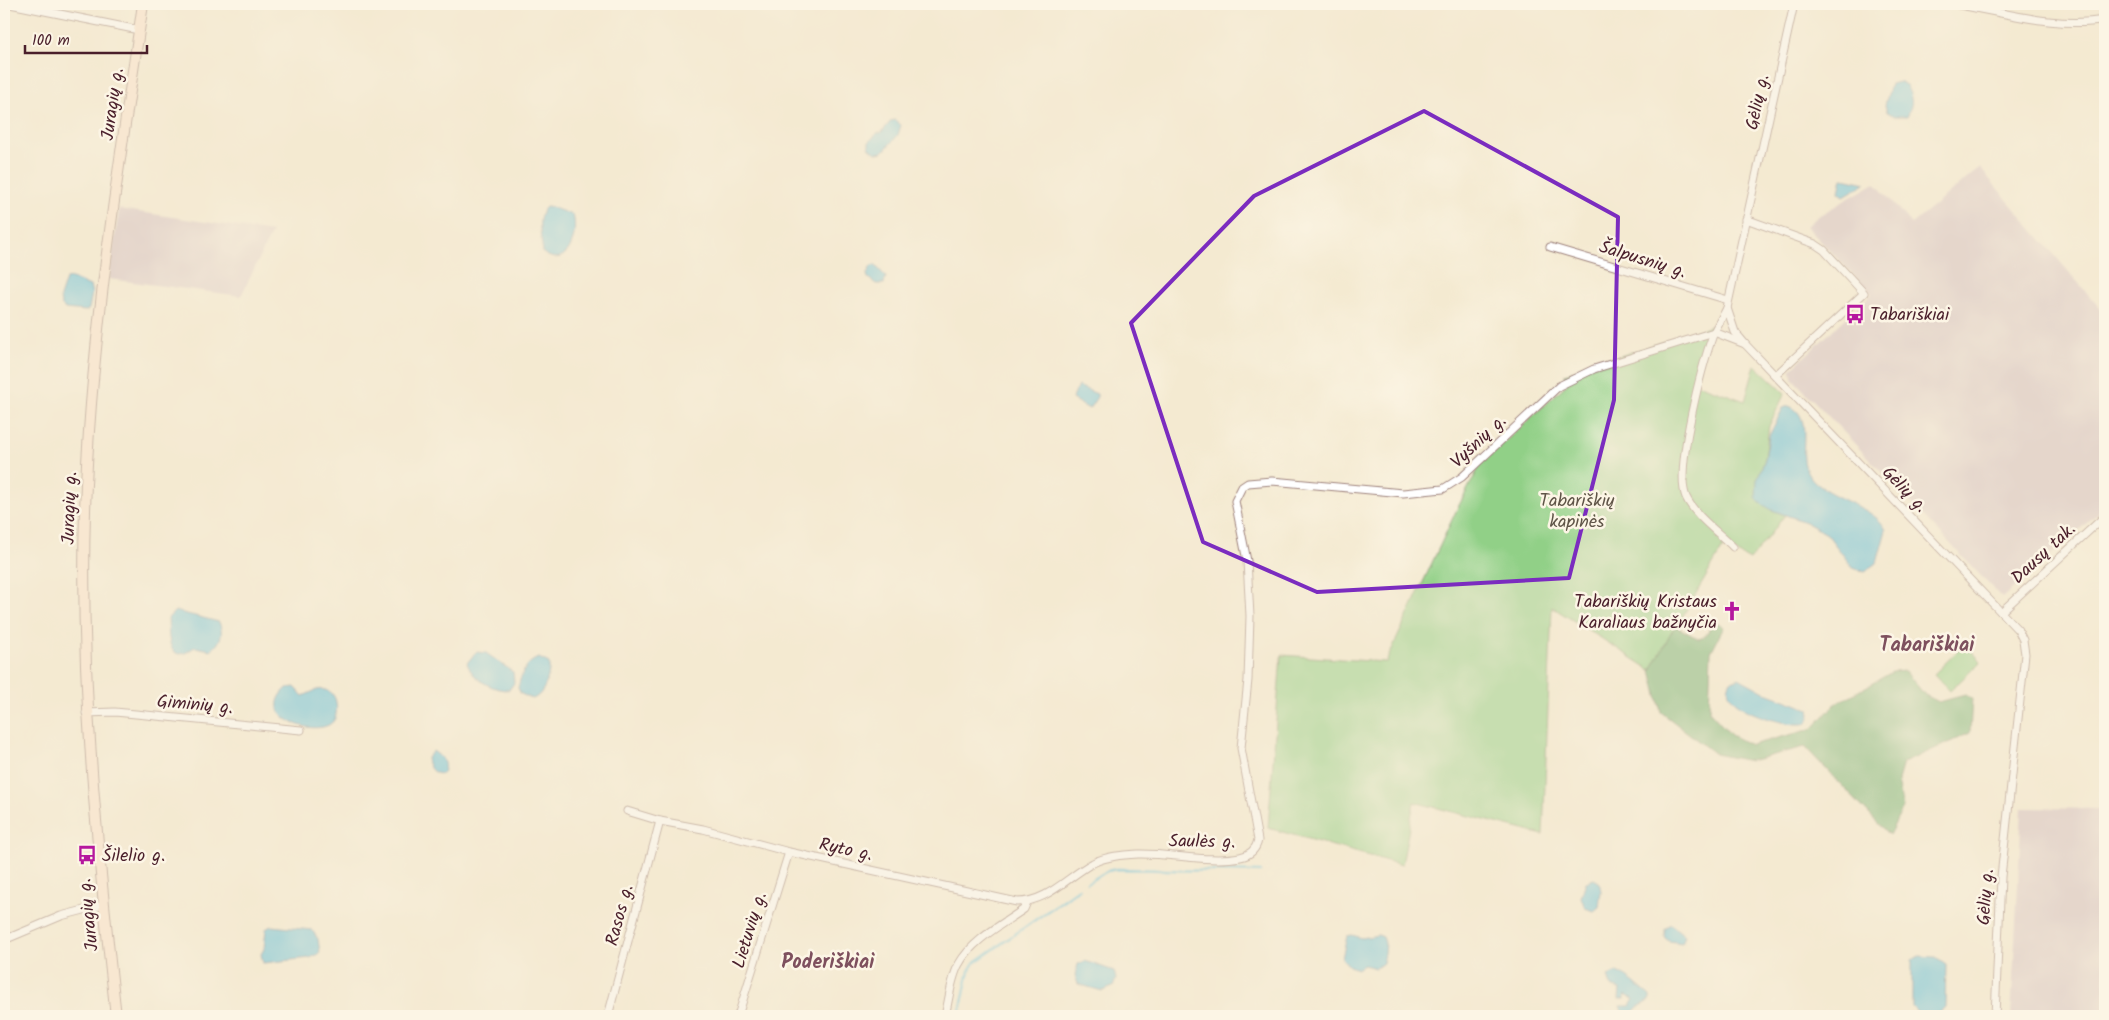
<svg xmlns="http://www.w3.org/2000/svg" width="2109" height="1020" font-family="Kalam,sans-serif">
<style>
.industrial{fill:#d2bec4}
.green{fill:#91d087;stroke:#6e7859}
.forest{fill:#74b274;stroke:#5f6850}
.water{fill:#5fbfdd;stroke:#546f84}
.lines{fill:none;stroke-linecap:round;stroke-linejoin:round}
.stream{stroke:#5fbfdd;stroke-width:2.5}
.minor-casing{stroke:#9f847e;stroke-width:9}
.secondary-casing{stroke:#9f847e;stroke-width:12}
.minor{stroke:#fff;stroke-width:7}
.secondary{stroke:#fce5d0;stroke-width:10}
.marked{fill:none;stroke:#7b2cbf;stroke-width:4;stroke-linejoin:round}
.labels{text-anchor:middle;stroke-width:5;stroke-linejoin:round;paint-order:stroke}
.street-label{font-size:18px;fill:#4a1f2b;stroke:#fcf5e5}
.poi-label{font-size:18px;fill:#4a1f2b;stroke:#fcf5e5;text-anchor:start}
.park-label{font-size:18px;fill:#5f5447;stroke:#fcf5e5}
.quarter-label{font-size:20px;font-weight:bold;fill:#7e505e;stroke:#fcf5e5}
</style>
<rect width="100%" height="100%" fill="#fcf5e5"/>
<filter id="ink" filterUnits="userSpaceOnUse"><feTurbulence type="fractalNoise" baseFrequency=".02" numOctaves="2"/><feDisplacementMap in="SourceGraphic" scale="10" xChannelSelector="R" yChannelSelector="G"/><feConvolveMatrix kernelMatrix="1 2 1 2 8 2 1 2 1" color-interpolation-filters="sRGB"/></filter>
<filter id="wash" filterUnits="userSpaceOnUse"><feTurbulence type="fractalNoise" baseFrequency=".0096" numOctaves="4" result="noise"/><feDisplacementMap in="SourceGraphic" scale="20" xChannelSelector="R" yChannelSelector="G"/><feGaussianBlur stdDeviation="1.12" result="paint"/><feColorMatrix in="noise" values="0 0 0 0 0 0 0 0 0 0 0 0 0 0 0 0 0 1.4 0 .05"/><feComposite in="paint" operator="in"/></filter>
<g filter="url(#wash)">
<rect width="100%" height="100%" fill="#f4ead1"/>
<g class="industrial">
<path d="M1980 168 2105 314V507L2002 598 1792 378 1791 369 1872 294 1806 226 1820 215 1875 183 1912 224Z"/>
<path d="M119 209 272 232 241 296 109 279Z"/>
<path d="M2022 808 2105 809V1016H2011Z"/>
</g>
<g class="green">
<path d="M1711 326 1695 383 1745 401 1755 365 1785 393 1769 426 1765 459 1757 480 1772 510 1785 515 1750 560 1724 546 1651 670 1552 607 1543 835 1414 802 1402 865 1268 828 1281 655 1386 662 1457 509 1481 464 1567 384 1565 374Z"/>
<path d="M1965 644 1981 661 1950 691 1934 674Z"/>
</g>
<path class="forest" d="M1715 621 1724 627 1711 652 1709 711 1731 735 1751 745 1812 729 1834 705 1892 672 1905 671 1925 695 1939 702 1965 695 1972 698 1970 733 1903 763 1898 780 1903 808 1889 835 1805 747 1750 761 1715 754 1661 712 1651 670 1675 626 1699 639 1704 637Z"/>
<g class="water">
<path d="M1899 82 1906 85C1912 97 1914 103 1907 116H1895L1887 112 1885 105 1891 84Z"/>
<path d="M895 120 901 125 898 135 883 152 876 153 869 147V142L877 133H881L891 121Z"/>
<path d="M1842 178H1843L1866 183 1844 196 1839 192Z"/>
<path d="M548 206 573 215C579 234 568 271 543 253 542 239 534 213 548 206Z"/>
<path d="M875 265 886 277 884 284H876L868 278 867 274 871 266Z"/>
<path d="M72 278 90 286 92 293 89 309 86 311 65 309 61 305 60 297 66 279Z"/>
<path d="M1078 386 1097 394V397L1089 409 1072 399Z"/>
<path d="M1789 406C1816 417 1795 454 1809 475 1825 499 1875 505 1886 530L1877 563 1865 572 1853 568 1827 534 1805 522 1772 510 1760 503 1756 497 1757 480 1765 459 1769 436 1783 408Z"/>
<path d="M175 611 219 622C224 633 221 643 211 650L195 647C192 648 188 652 185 653 166 660 169 628 168 618Z"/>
<path d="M476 652 486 653 513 672 514 683 509 690C492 690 473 680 467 663Z"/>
<path d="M539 658 549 663C550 675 545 694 533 699L521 694 518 688C521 675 525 662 539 658Z"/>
<path d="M1739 678 1766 693 1809 709 1810 715 1807 723C1794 729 1713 709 1731 681Z"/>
<path d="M295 687 303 696C308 694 313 691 317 690 336 686 339 705 335 718 327 741 252 720 287 688Z"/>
<path d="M433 751C442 757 448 764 442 774 432 774 428 767 427 758Z"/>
<path d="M1594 879 1599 882 1601 891 1599 907 1594 911 1585 908 1581 897 1586 882Z"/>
<path d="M1671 924 1685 936 1682 943 1669 941 1664 937 1665 928Z"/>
<path d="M271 926 312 930 318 939 320 953 310 958 263 963 261 954 264 949 266 929Z"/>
<path d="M1352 935 1362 938 1378 935 1383 937 1385 943 1383 963 1376 968 1364 965 1357 969 1349 966 1342 958 1347 936Z"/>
<path d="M1919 956 1936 957 1946 964 1945 1007 1940 1012 1918 1013 1912 1007V960Z"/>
<path d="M1085 961 1114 971 1116 979 1113 987 1102 991 1078 984 1075 975 1078 964Z"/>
<path d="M1617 972C1629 977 1639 987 1650 996V1001L1638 1007 1629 1016H1624L1620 1006H1630L1634 999 1625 995 1624 999H1619L1620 989 1611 986 1608 976Z"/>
</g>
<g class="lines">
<g class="stream">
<path d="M1087 883 1107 871 1117 869 1261 872"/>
<path d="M959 1016 969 971 974 963 1079 889"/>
</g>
</g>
</g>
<g filter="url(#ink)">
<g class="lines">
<defs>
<g id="minor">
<path d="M10 4 139 30"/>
<path d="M1794 4 1727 308 1735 332 1745 344 2018 630 2023 640 2025 654 2001 877 1995 1016"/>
<path d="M1954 4C2003 12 2056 29 2105 20"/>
<path d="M1746 219 1815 244 1824 250 1864 293 1776 375"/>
<path d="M1550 247 1728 300"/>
<path d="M1727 308C1723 316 1718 324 1714 332 1703 362 1674 469 1686 497 1695 516 1718 532 1733 547"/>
<path d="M2001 612 2105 516"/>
<path d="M86 713 115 712 301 730"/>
<path d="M627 811 660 821 703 829 789 852 1017 902C1048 902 1067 877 1093 863 1107 856 1122 855 1138 854 1169 853 1211 863 1240 857 1250 855 1256 850 1258 840L1241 748 1248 680 1250 616 1247 561 1235 501 1242 487 1248 483 1272 481 1403 493 1443 489 1462 477 1559 386 1594 369 1714 332 1745 344"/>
<path d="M4 940 61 916 103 905"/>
<path d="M608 1016 660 821"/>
<path d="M738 1016 789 852"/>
<path d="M945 1016C949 1000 951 978 959 964 972 940 1003 924 1024 909L1027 902"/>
</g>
<path id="secondary" d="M116 1016C97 847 80 683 85 511 90 341 118 172 143 4"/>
</defs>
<use href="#minor" class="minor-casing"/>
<use href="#secondary" class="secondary-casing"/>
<use href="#minor" class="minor"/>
<use href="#secondary" class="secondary"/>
</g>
</g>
<path d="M0 0H2109V1020H0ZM1424 111 1618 217 1614 400 1569 578 1317 592 1203 542 1131 323 1254 196Z" fill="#f4ead1" fill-opacity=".55" fill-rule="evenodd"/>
<path class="marked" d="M1424 111 1618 217 1614 400 1569 578 1317 592 1203 542 1131 323 1254 196Z"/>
<defs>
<symbol id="bus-bare" viewBox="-9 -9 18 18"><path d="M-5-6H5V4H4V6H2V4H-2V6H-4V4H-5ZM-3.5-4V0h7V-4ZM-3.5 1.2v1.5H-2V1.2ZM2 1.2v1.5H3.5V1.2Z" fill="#b5179e" stroke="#fcf5e5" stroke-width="2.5" paint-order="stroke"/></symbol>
<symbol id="church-bare" viewBox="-9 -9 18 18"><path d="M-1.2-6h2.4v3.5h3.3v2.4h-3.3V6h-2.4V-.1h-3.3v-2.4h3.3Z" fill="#b5179e" stroke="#fcf5e5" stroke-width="2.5" paint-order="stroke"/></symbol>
</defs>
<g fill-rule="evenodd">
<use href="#bus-bare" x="1841" y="300" width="28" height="28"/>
<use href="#church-bare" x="1718" y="597" width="28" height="28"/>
<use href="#bus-bare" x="73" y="841" width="28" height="28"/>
</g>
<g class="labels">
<g class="street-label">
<text transform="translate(1757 102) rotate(-78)" y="6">Gėlių g.</text>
<text transform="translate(112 104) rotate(-82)" y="6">Juragių g.</text>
<text transform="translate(1643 259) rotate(17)" y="6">Šalpusnių g.</text>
<text transform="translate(1478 441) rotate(-43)" y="6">Vyšnių g.</text>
<text transform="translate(1905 489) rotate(46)" y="6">Gėlių g.</text>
<text transform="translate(69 508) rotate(-88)" y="6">Juragių g.</text>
<text transform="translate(2043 553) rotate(-43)" y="6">Dausų tak.</text>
<text transform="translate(195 704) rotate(5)" y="6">Giminių g.</text>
<text transform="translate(1202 841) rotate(1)" y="6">Saulės g.</text>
<text transform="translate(846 849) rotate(12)" y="6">Ryto g.</text>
<text transform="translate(1985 897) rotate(-86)" y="6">Gėlių g.</text>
<text transform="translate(88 915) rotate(-96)" y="6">Juragių g.</text>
<text transform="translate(619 915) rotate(-75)" y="6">Rasos g.</text>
<text transform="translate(749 930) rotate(-73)" y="6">Lietuvių g.</text>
</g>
<g class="poi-label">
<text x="1870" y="320">Tabariškiai</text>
<text x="1717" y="607" text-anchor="end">Tabariškių Kristaus<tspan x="1717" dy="21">Karaliaus bažnyčia</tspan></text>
<text x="102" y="861">Šilelio g.</text>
</g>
<g class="park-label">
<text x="1577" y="506">Tabariškių<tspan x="1577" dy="21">kapinės</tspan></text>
</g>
<g class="quarter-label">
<text x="1927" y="651">Tabariškiai</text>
<text x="828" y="968">Poderiškiai</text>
</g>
</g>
<rect width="2109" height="1020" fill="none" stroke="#fcf5e5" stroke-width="20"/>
<path d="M25 45v8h122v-8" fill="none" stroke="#4a1f2b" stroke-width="2.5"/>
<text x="32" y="45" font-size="15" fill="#4a1f2b" stroke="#fcf5e5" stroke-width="4" paint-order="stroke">100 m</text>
</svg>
